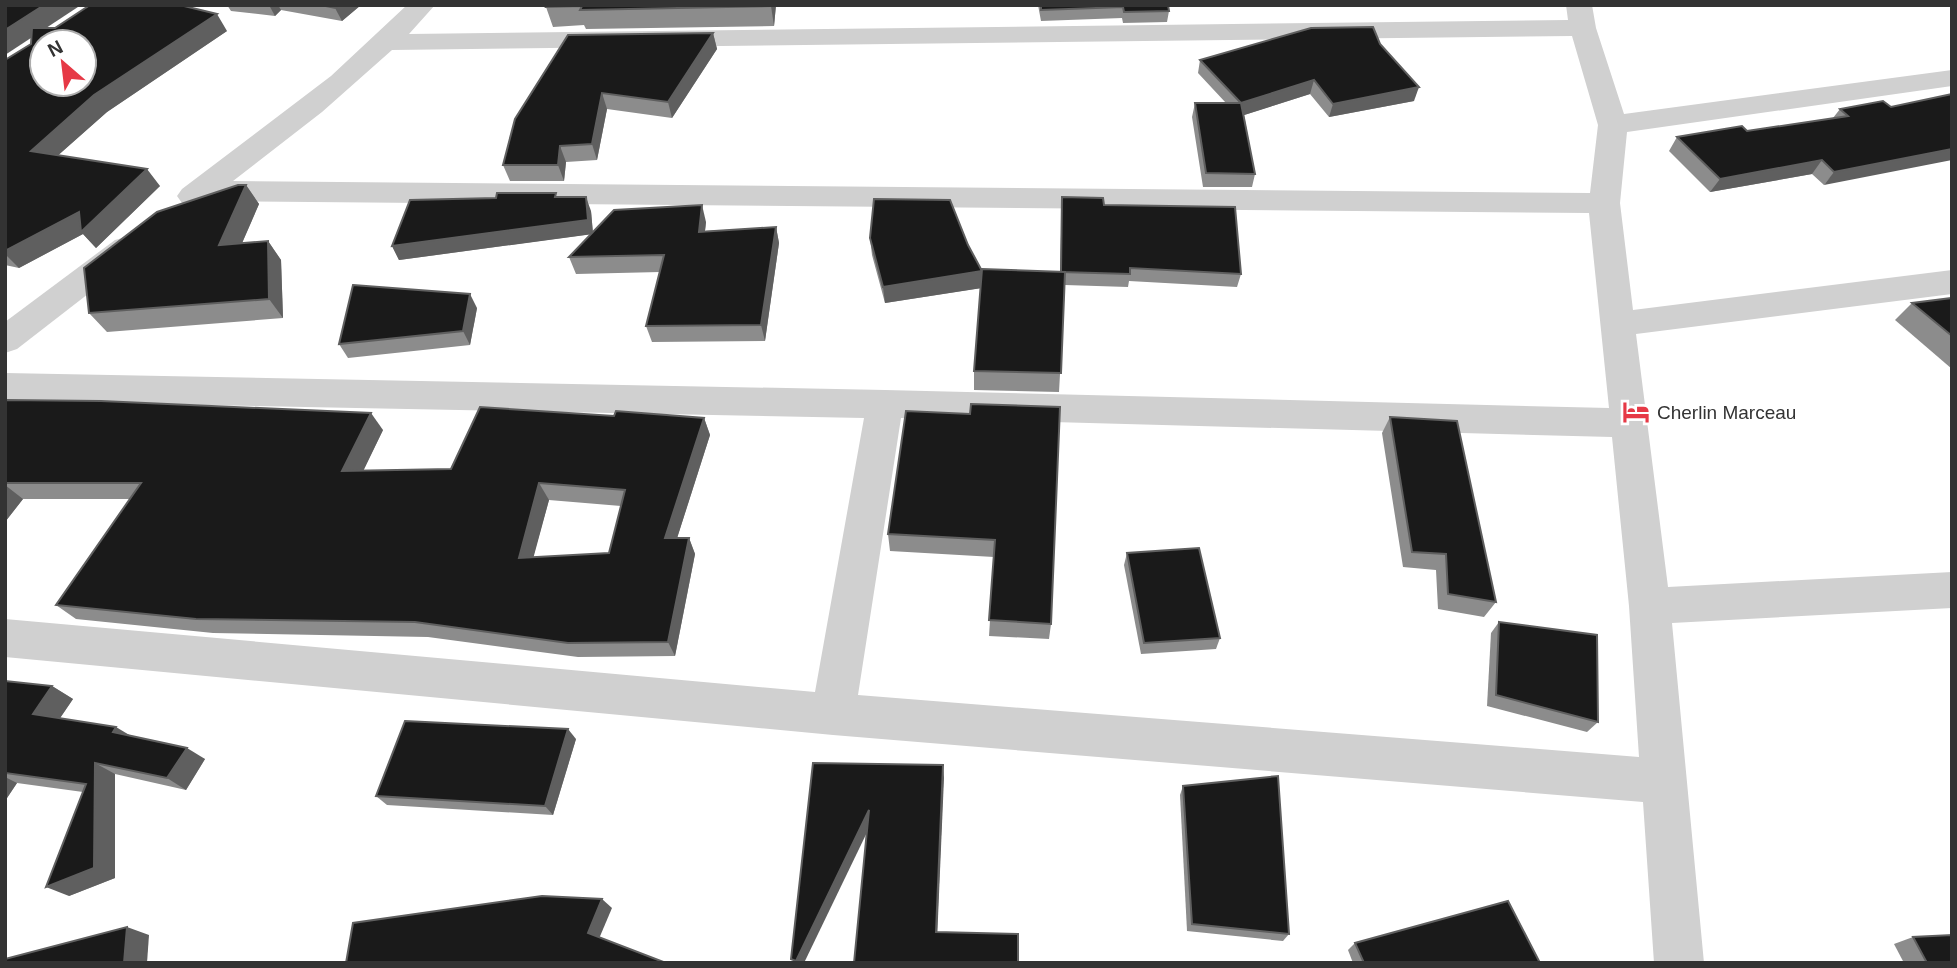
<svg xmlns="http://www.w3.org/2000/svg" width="1957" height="968" font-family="Helvetica,sans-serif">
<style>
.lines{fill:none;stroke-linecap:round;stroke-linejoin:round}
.minor{fill:#d0d0d0;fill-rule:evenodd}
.wall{fill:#8c8c8c;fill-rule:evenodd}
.shaded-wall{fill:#5f5f5f}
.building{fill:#1a1a1a;stroke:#5f5f5f;stroke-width:2;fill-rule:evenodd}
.labels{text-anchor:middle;stroke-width:7;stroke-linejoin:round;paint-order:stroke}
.poi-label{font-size:19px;fill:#333;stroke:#fff;text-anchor:start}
</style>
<rect width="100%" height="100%" fill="#fff"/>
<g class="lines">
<g class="minor">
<path d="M407 5H435L409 34 1568 20 1566 5H1592L1596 28 1624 114 1952 70V86L1627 132 1620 203 1633 310 1952 270V294L1636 334 1668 587 1952 572V608L1672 623 1704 963H1654L1643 802 833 735 5 657V619L815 692 864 418 5 401V373L885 390 1609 408 1589 213 207 201 193 206 182 203 177 196 182 189 331 76ZM1572 36 1598 125 1590 193 233 181 322 112 392 50ZM901 418 1612 437 1629 606 1639 757 858 695Z"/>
<path d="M126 237 137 240 142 248 137 256 17 349 5 353V322L115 240Z"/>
</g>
</g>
<g class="wall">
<path d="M81 5 46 28 227 31 107 112 58 155 160 186 96 248 83 234 19 268 5 265V60L31 44V38L5 55Z"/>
<path d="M227 5H361L342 21 281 10 275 16 231 11Z"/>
<path d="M547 5H776L774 26 586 29 584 25 553 27 546 7Z"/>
<path d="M1038 5H1168L1169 11 1167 22 1123 23 1122 18 1041 21Z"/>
<path d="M713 33 717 49 672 118 607 109 597 160 566 162 564 181H510L503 165 515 119Z"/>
<path d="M1380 44 1414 101 1329 117 1310 94 1244 115 1255 174 1252 187H1203L1192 117 1195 103H1226L1198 73 1200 60Z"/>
<path d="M1891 107 1824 185 1812 174 1710 192 1669 151 1677 137 1747 131 1833 118 1840 109Z"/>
<path d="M246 185 259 204 242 243 268 241 281 260 283 318 107 332 89 313Z"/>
<path d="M558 197 591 211 593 233 706 222 705 231 776 227 779 243 765 341 652 342 646 326 660 272 576 274 569 257 592 234 399 260 392 246Z"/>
<path d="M1062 197 1104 205 1241 274 1237 287 1129 281 1128 287 1065 285 1059 392 974 390V371L981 288 885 303 872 255 870 238 968 245 982 271 1060 272Z"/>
<path d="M1952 298V369L1895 320 1912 303Z"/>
<path d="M477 308 470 345 348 358 339 344Z"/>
<path d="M5 400 383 430 363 471 451 469 614 416 704 418 710 435 677 538H689L695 554 675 656 578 657 428 637 213 633 76 619 56 605 130 499H23L5 522ZM549 500 621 506 609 553 533 557Z"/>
<path d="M970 414 1051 624 1049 639 989 636 994 557 890 551 888 534Z"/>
<path d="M1390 417 1496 602 1484 617 1438 609 1436 570 1403 567 1382 433Z"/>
<path d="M1127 553 1220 638 1216 649 1141 654 1124 565Z"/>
<path d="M1499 622 1598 722 1587 732 1487 706 1491 633Z"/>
<path d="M5 681 52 686 73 699 60 718 131 736 205 759 186 790 115 774V878L69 896 83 792 17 783 5 801Z"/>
<path d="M576 739 553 815 387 805 376 796Z"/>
<path d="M1183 786 1289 934 1283 941 1187 931 1180 795Z"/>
<path d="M1913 937 1952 963H1904L1894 944Z"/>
<path d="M1355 943 1540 963H1353L1348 950Z"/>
</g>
<g class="shaded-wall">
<path d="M44 5H81L5 55V30Z"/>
<path d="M269 5H278L281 10 275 16Z"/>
<path d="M338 5H361L342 21 335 8Z"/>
<path d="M771 5H776L774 26 771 6Z"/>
<path d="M217 14 227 31 107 112 45 167 31 151 94 95Z"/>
<path d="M713 33 717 49 672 118 668 102Z"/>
<path d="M1314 80 1310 94 1238 117 1241 103Z"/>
<path d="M1419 87 1414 101 1329 117 1333 104Z"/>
<path d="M602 93 607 109 597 160 592 144Z"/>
<path d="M560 146 566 162 564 181 558 165Z"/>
<path d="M1952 149V160L1824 185 1834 172Z"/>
<path d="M1822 160 1812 174 1710 192 1720 179Z"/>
<path d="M147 169 160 186 96 248 83 234 19 268 5 254V251Z"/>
<path d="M246 185 259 204 233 264 219 245Z"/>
<path d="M586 197 591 211 593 234 399 260 392 246Z"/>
<path d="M702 205 706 222 703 248 699 232Z"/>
<path d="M776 227 779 243 765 341 761 325Z"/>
<path d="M268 241 281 260 283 318 269 299Z"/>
<path d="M982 271V288L885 303 883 287Z"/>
<path d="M470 294 477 308 470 345 463 331Z"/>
<path d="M371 413 383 430 355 488 342 471Z"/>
<path d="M704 418 710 435 672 554 665 538Z"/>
<path d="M539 483 549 500 529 574 519 558Z"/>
<path d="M5 485 23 499 5 522Z"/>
<path d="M689 538 695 554 675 656 668 642Z"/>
<path d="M52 686 73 699 54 727 33 714Z"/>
<path d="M116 727 136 739 113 732Z"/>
<path d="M568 729 576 739 553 815 545 806Z"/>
<path d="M187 748 205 759 186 790 167 778Z"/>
<path d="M95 763 115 774V878L69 896 46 887Z"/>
<path d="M943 765 944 778 937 941 936 932Z"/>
<path d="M5 777 17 783 5 801Z"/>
<path d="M869 810 872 822 804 963H797L796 961Z"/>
<path d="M602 899 612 908 598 941 588 933Z"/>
<path d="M127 927 149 935 147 963H124Z"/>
</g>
<g class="building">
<path d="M5 5H44L5 30Z"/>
<path d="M90 5H180L217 14 94 95 31 151 147 169 81 232 79 212 5 251V60L31 44 32 28H55ZM42 42H84V84H42Z"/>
<path d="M321 5H338L335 8Z"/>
<path d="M547 5H771V6L580 10 582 6 546 7Z"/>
<path d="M1041 5H1168L1169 11 1124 12 1123 7 1041 10Z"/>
<path d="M1373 27 1380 44 1419 87 1333 104 1314 80 1241 103 1200 60 1311 28Z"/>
<path d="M713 33 668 102 602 93 592 144 560 146 558 165H503L515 119 568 35Z"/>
<path d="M1952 94V149L1834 172 1822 160 1720 179 1677 137 1742 126 1747 131 1848 116 1840 109 1883 101 1891 107Z"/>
<path d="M1195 103H1241L1255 174 1206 173Z"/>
<path d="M238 185H246L219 245 268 241 269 299 89 313 84 268 157 212Z"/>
<path d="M497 193H556L555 197H586L588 220 392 246 410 200 496 198Z"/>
<path d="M1062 197 1103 198 1104 205 1235 207 1241 274 1130 268V274L1061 272Z"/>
<path d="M874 199 950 200 968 245 982 271 883 287 870 238Z"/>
<path d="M702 205 699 232 776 227 761 325 646 326 664 255 569 257 614 210Z"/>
<path d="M982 269 1065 272 1061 373 974 371Z"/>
<path d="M353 285 470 294 463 331 339 344Z"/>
<path d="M1952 298V336L1912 303Z"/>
<path d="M5 400 101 401 371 413 342 471 451 469 480 407 614 416 616 411 704 418 665 538H689L668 642 568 643 415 622 196 619 56 605 141 483H5ZM539 483 625 490 609 553 519 558Z"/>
<path d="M971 404 1060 407 1051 624 989 620 995 540 888 534 906 411 970 414Z"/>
<path d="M1390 417 1457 421 1496 602 1448 594 1446 554 1412 552Z"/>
<path d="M1199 548 1220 638 1144 643 1127 553Z"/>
<path d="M1499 622 1597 635 1598 722 1496 695Z"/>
<path d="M5 681 52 686 33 714 116 727 113 732 187 748 167 778 95 763 94 868 46 887 86 784 5 773Z"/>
<path d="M405 721 568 729 545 806 376 796Z"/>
<path d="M813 763 943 765 936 932 1018 934V963H854L869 810 796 961 791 959Z"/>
<path d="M1278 776 1289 934 1192 924 1183 786Z"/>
<path d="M542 896 602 899 588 933 666 963H346L353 923Z"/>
<path d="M1508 901 1540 963H1364L1355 943Z"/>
<path d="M127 927 124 963H5V959Z"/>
<path d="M1952 935V963H1927L1913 937Z"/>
</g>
<defs>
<symbol id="hotel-bare" viewBox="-9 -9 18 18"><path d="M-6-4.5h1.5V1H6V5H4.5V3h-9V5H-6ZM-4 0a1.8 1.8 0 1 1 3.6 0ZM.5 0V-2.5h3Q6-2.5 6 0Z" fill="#e63946" stroke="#fff" stroke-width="2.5" paint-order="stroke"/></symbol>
</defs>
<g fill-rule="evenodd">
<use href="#hotel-bare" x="1617" y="393" width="38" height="38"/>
</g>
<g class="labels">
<g class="poi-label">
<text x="1657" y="419">Cherlin Marceau</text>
</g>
</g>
<rect width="1957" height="968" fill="none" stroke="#333333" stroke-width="14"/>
<g transform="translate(63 63) rotate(332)"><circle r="33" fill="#ffffff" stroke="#adadad" stroke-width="2"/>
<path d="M0-5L12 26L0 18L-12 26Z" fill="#e63946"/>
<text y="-10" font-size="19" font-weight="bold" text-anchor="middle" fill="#333333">N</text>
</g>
</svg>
